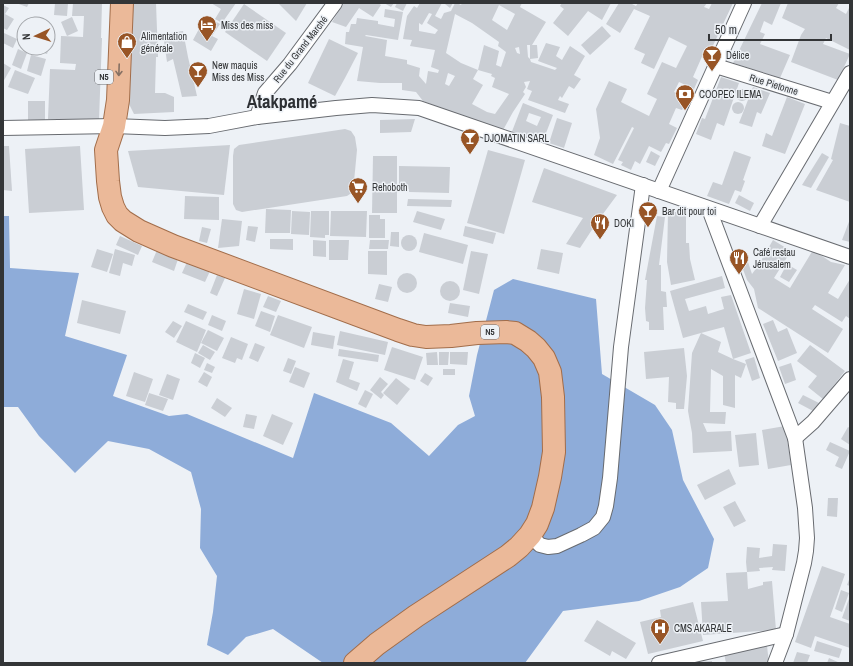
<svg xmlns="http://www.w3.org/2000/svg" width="853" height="666" font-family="'Archivo Narrow',sans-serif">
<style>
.forest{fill:#8eacd9}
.building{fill:#caced4;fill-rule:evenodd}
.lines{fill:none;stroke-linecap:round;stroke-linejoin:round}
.street-casing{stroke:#686b70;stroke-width:16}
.primary-casing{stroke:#a26d4a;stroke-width:24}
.street{stroke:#fff;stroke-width:14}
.primary{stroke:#ebb999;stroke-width:22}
.oneway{stroke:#867063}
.labels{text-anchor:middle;stroke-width:3;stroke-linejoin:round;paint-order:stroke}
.shield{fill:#edf1f6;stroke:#6b6d70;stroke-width:1}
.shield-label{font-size:9px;font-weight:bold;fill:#333537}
.poi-label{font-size:10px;fill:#333537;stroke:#edf1f6;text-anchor:start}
.street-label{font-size:10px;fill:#333537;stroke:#edf1f6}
.town-label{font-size:18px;font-weight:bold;fill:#2d3034;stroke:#edf1f6}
</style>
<rect width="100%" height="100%" fill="#edf1f6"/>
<path class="forest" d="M3 216H9L10 268 79 273 65 336 127 355 113 396 169 416 187 414 293 458 314 393 391 423 429 456 458 425 475 416 469 396 477 355 494 290 513 279 596 299 602 374 655 405 672 430 683 480 714 539 708 568 680 587 639 601 563 611 525 663H323L273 629 246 637 228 655 207 645 213 612 217 576 200 548 201 509 191 472 149 449 108 441 75 473 39 436 18 407H3Z"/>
<g class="building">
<path d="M16 3H29L27 7Z"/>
<path d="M55 3H68L67 16 54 15Z"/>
<path d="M73 3H102L101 38H102L99 120 48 119 50 69 75 70 76 64 60 63 61 36 83 37 84 16H72Z"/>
<path d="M131 3H156L158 57H156L155 93H165L174 97V112L134 114 124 94 125 42 133 41 132 29H127Z"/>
<path d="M211 3H236L222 23 215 19 221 9Z"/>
<path d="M278 3H307L296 21Z"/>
<path d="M344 3H378L381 5 373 17 359 8 346 27 332 22Z"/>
<path d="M384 3H394L391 7Z"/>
<path d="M397 3H407L403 11 395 7Z"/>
<path d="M420 3H442L435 16 441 19 444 13 451 11 455 3H457L461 5 462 3H522L520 7 546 22 532 45H537L538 58 530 59V45H527L528 57 530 59 531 62 555 70 557 68 538 61 546 43 560 47 556 56 562 60 570 46 585 56 574 75 581 79 574 89 569 86 562 98 560 96 558 100 569 104 565 113 528 100 532 91 527 89 530 81 524 82 526 87 523 92 525 94 513 112 502 132 423 101 416 92 402 90V83H380L357 81 363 47 345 44 346 32H349L351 24H356L357 18 378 21V24L394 27 395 19 384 17 385 9 403 12 398 40 366 35 365 36 387 40 385 56 407 60V64L420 68 419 76 426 84 428 71 438 73 439 70 431 67 435 50 410 46 412 40 403 39 407 16 414 6 417 8ZM499 5 515 14 507 30 492 20ZM429 13 432 14 427 23 438 30 435 34 419 31V23L422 25ZM455 14 472 23 499 42 498 46 506 52 501 67 496 65 499 51 484 45 478 70 492 74 491 76 495 78 492 87 509 94 495 114 487 112 472 104 483 85 473 79 478 70 461 63 446 53ZM519 47 520 54 517 53 515 48ZM448 73 455 76 449 86 445 84Z"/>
<path d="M446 3H453L450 8 445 4Z"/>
<path d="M562 3H611L602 20 588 11 568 36 553 23 564 9 560 6Z"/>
<path d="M619 3H630L636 6 638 3H707L704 7 709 9 712 3H733L709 54 704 52 693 77 698 80 694 89 679 82 674 92 688 98 682 110 676 108 669 124 677 128 669 144 666 143 661 152 649 146 640 164 635 161 631 170 621 165 623 162 618 160 634 128 632 127 613 164 594 155 600 138 596 109 609 81 627 89 621 102 649 116 657 99 647 94 662 62 676 68 687 46 669 37 654 69 641 63 645 54 634 49 650 16 634 9 620 33 606 24Z"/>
<path d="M762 3H781L772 25 764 21 760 32 765 34 760 44 790 55 780 78 733 63Z"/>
<path d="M788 3H839L836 8 846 14 850 6V50L826 38 823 44 850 54 838 80 791 62 801 35 805 29 782 18Z"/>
<path d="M244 4 286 33 267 61 225 32Z"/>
<path d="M3 5 9 8 5 14 14 19 7 30 3 28Z"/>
<path d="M206 16 220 24 212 36 218 39 211 51 193 40Z"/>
<path d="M72 17 78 31 67 36 61 22Z"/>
<path d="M602 26 611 36 590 55 581 45Z"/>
<path d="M183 31 188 57 197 96 182 97 173 59 167 62 163 34Z"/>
<path d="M4 33 17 39 13 48 3 43Z"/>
<path d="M48 37 52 38 47 54 33 50 34 48H48Z"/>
<path d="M329 39 358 53 345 78 335 96 308 83Z"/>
<path d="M18 49 27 53 21 69 12 65Z"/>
<path d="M31 55 46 59 41 76 27 71Z"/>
<path d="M3 63 11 68 3 82Z"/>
<path d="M15 70 35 78 28 94 8 87Z"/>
<path d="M721 77 739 83 724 126 717 123 711 140 696 134 702 118 705 119Z"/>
<path d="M753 87 770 93 761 114 757 112 752 127 739 123Z"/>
<circle cx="742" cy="95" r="6"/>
<path d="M787 97 805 104 785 154 762 146 766 133 772 136Z"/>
<rect x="28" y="101" width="17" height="20"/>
<circle cx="738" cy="108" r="6"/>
<path d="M523 103 553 115 541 146 511 134ZM529 113 541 117 537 126 526 121Z"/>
<path d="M557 118 572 123 564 148 549 143Z"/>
<path d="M415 119 411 132 380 133V120Z"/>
<path d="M840 123 850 126V202L816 190 833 160 831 159Z"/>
<path d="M345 129 351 131 355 137 357 150 353 192 347 196 242 212 236 210 233 204V156L234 149 239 145Z"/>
<path d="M230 145 224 195 138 187 128 151Z"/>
<path d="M3 146H9L12 191 3 190Z"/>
<path d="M80 146 84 210 29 213 25 149Z"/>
<path d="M488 150 525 160 504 234 467 223Z"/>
<path d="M651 151 660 156 655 166 646 162Z"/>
<path d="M734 151 751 157 743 180 745 181 741 192 735 190 729 204 707 196 713 182 722 185Z"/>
<path d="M822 153 829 157 811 188 802 185Z"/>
<path d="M373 156H397V213H372Z"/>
<path d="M399 166 450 167 449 193 409 192V189L399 188Z"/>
<path d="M544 168 617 195 597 222 580 248 566 244 583 218 532 202Z"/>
<path d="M739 195 754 203 750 211 735 203Z"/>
<path d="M185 196 219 197V220L184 219Z"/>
<path d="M408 199 452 200 451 207 407 206Z"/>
<path d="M266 209 291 210 290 233H265Z"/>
<path d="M292 211 310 212 309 235 291 234Z"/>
<path d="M311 211H329V235H325V238L310 237Z"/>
<path d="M331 211H367L366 237 330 236Z"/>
<path d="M417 211 445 219 441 230 413 222Z"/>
<path d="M668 212H686V243H689L690 259 695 280 671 285 667 262Z"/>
<path d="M369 215H380V219H385V238H369Z"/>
<path d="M657 216 665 217 659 265H661V291L666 292 667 307H663L664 330H649V322L646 321 645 308 647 280H645Z"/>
<path d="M222 219 242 221 239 246 218 248Z"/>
<path d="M850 219V242L842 240Z"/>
<path d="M248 226 258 227 255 242 246 240Z"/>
<path d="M465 226 496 233 493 244 463 236Z"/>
<path d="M202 227 211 229 207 243 199 241Z"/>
<path d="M391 232H399V247L390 246Z"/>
<path d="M424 233 468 245 463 264 419 252Z"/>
<circle cx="409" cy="243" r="8"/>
<path d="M120 236 142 246 138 255 116 245Z"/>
<path d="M270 239H293V250L270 249Z"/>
<path d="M313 240 326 241V257L313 256Z"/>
<path d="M329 240H349L348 260H329Z"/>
<path d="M370 240H389L388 249H369Z"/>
<path d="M773 240 791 251 774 278 790 288 813 250 831 262 845 265 828 293 838 299 850 279V319L846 316 842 322 815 305 812 309 843 329 828 353 758 308 754 289 747 280 741 264 747 259 752 274 758 266Z"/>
<path d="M97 249 113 254 107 272 91 267Z"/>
<path d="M115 249 135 255 132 266 123 263 120 276 109 273Z"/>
<path d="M541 249 563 253 559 274 537 269Z"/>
<path d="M157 250 178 259 174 271 152 262Z"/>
<path d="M368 251H387V275L368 274Z"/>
<path d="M471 251 488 254 479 294 463 290Z"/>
<path d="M187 262 210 271 205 282 182 273Z"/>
<path d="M787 264 797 270 789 282 780 277Z"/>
<circle cx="407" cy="283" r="10"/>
<path d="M217 275 225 278 217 296 210 293Z"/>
<path d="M722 276 725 288 685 299 689 311 706 306 708 314 724 309 721 297 731 295 751 353 733 359 746 364 741 378 735 375V408L723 405V376L711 369 710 412H726L725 424 703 423 707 432 731 431 732 451 693 453 692 433 688 411 692 353 701 333 721 342 718 352 733 359 724 327 701 333 683 338 670 291Z"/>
<circle cx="450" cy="291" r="10"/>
<path d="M379 284 392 287 388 302 375 299Z"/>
<path d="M244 289 261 294 254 319 237 314Z"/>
<path d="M268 296 281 301 276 312 263 307Z"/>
<path d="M82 300 126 311 120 334 77 323Z"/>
<path d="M450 303 470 306 468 317 448 313Z"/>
<path d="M188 304 207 312 203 320 184 312Z"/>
<path d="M261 311 275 316 270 332 255 326Z"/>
<path d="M212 315 226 321 222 331 208 325Z"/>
<path d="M278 315 312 327 304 348 270 335Z"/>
<path d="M773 320 778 332 787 328 797 353 778 361 763 324Z"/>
<path d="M173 321 182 326 174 338 165 332Z"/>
<path d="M186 321 206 330 197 352 176 342Z"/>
<path d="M208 330 224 338 217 351 201 343Z"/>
<path d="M340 331 388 342 385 355 337 345Z"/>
<path d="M313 332 335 336 333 349 311 345Z"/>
<path d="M231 337 248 344 242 360 237 358 235 363 222 358Z"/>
<path d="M255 343 265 347 258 362 249 358Z"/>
<path d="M203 345 215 352 210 360 198 353Z"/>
<path d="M810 345 845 371 823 399 808 387 817 376 797 361Z"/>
<path d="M392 347 423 357 415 380 384 370Z"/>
<path d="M684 348 687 376 684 409H676V403L668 402 669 377 646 379 644 352Z"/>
<path d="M339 349 379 355 378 362 338 356Z"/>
<path d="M437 352 438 365H427L426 353Z"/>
<path d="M439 352H449L448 365H439Z"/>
<path d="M450 352H468L467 365 450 364Z"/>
<path d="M195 353 205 358 200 368 191 363Z"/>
<path d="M754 357 760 378 752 381 745 360Z"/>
<path d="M288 358 296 361 291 374 283 371Z"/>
<path d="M343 359 354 362 349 379 360 383 357 391 336 382Z"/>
<path d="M207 363 215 367 212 373 204 370Z"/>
<path d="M791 363 796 380 785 384 779 367Z"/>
<path d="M295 367 310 373 304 388 289 382Z"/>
<rect x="443" y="369" width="12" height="6"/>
<path d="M134 372 153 379 145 402 126 396Z"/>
<path d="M204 372 212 377 207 387 198 382Z"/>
<path d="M425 373 433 378 428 386 420 381Z"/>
<path d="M167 374 180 379 173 400 159 395Z"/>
<path d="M380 377 388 384 381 392 384 395 381 399 370 390Z"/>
<path d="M396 378 410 389 397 405 383 393Z"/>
<path d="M365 390 373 394 366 408 358 404Z"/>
<path d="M149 393 168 399 163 411 145 405Z"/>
<path d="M803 395 819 403 815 412 798 403Z"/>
<path d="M217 398 232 408 225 417 211 408Z"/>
<path d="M246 414 257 416 254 429 243 427Z"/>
<path d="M272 414 293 423 283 445 263 436Z"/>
<path d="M785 426 791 465 768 469 762 430Z"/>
<path d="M848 427 850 428V445L841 439Z"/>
<path d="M756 433 759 465 739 467 735 435Z"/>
<path d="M830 442 850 451 842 469 835 466 839 457 826 450Z"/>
<path d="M729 469 736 484 705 500 697 485Z"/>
<path d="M828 498H838L837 517 827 516Z"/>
<path d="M735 501 746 521 734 527 723 507Z"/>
<path d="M773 544 787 545 785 571 772 570 773 567 759 568 760 571 747 572 746 562 747 547 760 548 759 558 772 556Z"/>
<path d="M822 566 845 574 830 617 850 624V648L815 636 811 648 795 642Z"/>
<path d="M747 572 748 589 763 585V582L772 581 776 630 703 635 701 602 728 601 726 573Z"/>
<path d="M850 577V586L847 585Z"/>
<path d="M841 590 849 593 842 612 835 609Z"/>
<path d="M850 596V621L842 618Z"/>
<path d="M693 602 703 641 648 654 640 622 661 617 660 610Z"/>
<path d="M597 620 636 643 626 659 612 651 610 656 584 641Z"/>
<path d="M817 641 842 649 839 658 814 651Z"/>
<path d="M767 646 769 663H726L724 653Z"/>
<path d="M797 652 810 655 807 663H793Z"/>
<path d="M829 658 840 663H827Z"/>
<path d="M712 661V663H696V662Z"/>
</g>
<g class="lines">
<defs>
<g id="street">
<path d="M716 66 832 102"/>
<path d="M257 117 265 93 290 64 335 3"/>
<path d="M3 128 114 126 165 128 209 126 257 117 336 108 372 105 419 108 850 257"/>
<path d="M659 191 744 3"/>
<path d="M709 209 795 438 805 508 807 538 806 551 804 563 786 634 775 663"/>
<path d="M760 226 850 73"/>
<path d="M795 438 813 422 850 379"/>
<path d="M530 535 540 545 548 547 557 546 581 535 594 528 603 517 606 506 610 478 621 347 643 185"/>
<path d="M659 663 786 634"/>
</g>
<path id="primary" d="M122 3 118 100 114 126 106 150 108 181 110 197 113 207 117 215 123 221 139 231 173 246 398 330 413 335 426 337 451 336 477 333 506 332 515 333 528 341 536 348 544 358 550 372 553 397 554 452 550 477 543 508 537 524 530 535 519 547 508 556 416 616 377 644 355 663"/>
</defs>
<use href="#street" class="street-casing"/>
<use href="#primary" class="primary-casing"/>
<use href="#street" class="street"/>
<use href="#primary" class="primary"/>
</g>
<defs><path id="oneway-shaft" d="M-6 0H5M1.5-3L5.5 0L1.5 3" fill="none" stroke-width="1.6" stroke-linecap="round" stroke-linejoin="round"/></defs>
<use class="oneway" href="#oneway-shaft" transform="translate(119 70) rotate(92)"/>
<defs>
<symbol id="hotel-pin" viewBox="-11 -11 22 30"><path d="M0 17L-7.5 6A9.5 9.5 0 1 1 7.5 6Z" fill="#985526" stroke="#edf1f6"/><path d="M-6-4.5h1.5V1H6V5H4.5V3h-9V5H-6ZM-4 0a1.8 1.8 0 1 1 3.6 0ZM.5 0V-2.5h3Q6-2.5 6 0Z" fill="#fff"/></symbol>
<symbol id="shop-pin" viewBox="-11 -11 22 30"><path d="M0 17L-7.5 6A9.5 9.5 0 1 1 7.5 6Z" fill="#985526" stroke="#edf1f6"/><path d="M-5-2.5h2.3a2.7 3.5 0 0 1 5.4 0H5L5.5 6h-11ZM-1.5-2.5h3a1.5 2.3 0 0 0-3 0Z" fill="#fff"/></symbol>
<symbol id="bar-pin" viewBox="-11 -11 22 30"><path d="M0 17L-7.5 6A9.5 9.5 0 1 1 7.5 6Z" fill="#985526" stroke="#edf1f6"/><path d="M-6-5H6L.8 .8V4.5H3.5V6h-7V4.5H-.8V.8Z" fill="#fff"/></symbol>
<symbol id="bank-pin" viewBox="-11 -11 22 30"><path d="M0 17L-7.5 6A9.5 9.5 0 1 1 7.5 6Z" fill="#985526" stroke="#edf1f6"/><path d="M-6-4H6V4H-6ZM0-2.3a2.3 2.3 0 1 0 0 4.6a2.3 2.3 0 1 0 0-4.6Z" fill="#fff"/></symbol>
<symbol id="supermarket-pin" viewBox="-11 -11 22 30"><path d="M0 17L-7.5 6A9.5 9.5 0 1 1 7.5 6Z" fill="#985526" stroke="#edf1f6"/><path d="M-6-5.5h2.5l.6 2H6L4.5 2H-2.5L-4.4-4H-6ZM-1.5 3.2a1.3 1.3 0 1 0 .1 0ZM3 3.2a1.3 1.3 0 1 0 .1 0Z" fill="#fff"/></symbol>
<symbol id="restaurant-pin" viewBox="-11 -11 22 30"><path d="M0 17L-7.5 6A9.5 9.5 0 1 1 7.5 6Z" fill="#985526" stroke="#edf1f6"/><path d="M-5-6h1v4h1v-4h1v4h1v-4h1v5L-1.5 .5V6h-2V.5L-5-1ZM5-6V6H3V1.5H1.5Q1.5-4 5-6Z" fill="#fff"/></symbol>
<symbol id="hospital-pin" viewBox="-11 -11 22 30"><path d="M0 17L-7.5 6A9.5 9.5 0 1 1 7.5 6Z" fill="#985526" stroke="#edf1f6"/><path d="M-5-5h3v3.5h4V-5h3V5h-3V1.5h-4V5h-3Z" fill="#fff"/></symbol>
</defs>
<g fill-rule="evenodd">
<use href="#hotel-pin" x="196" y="14" width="22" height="30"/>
<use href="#shop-pin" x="116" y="31" width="22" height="30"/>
<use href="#bar-pin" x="701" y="44" width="22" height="30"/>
<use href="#bar-pin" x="187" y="60" width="22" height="30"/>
<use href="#bank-pin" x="674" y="83" width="22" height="30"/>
<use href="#bar-pin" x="459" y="127" width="22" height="30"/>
<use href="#supermarket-pin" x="347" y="176" width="22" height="30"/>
<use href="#bar-pin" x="637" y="200" width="22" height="30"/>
<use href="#restaurant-pin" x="589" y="212" width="22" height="30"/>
<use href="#restaurant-pin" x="728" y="247" width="22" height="30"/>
<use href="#hospital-pin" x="649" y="617" width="22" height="30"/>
</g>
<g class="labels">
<g class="shield">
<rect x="95" y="70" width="18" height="14" rx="3"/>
<rect x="481" y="325" width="18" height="14" rx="3"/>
</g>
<g class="shield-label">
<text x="104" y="80">N5</text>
<text x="490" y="335">N5</text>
</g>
<g class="poi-label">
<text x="221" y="29">Miss des miss</text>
<text x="141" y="40">Alimentation<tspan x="141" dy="12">générale</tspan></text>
<text x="726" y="59">Délice</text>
<text x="212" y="69">New maquis<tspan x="212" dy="12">Miss des Miss</tspan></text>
<text x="699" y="98">COOPEC ILEMA</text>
<text x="484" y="142">DJOMATIN SARL</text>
<text x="372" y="191">Rehoboth</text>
<text x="662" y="215">Bar dit pour toi</text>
<text x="614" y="227">DOKI</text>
<text x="753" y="256">Café restau<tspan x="753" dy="12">Jérusalem</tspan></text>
<text x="674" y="632">CMS AKARALE</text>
</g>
<g class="street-label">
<text transform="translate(300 49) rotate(-52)" y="4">Rue du Grand Marché</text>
<text transform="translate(774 84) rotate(17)" y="4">Rue Pietonne</text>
</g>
<g class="town-label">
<text x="282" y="108">Atakpamé</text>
</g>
</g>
<rect width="853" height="666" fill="none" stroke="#333537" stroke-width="8"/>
<g transform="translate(36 36) rotate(266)"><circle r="19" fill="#edf1f6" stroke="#a3a6aa"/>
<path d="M0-3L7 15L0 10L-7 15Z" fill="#985526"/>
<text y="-6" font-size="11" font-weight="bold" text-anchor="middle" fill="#333537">N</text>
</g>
<path d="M709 34v6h122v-6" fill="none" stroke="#333537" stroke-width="2"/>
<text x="715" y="34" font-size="12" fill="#333537" stroke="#edf1f6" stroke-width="3" paint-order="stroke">50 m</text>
</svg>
